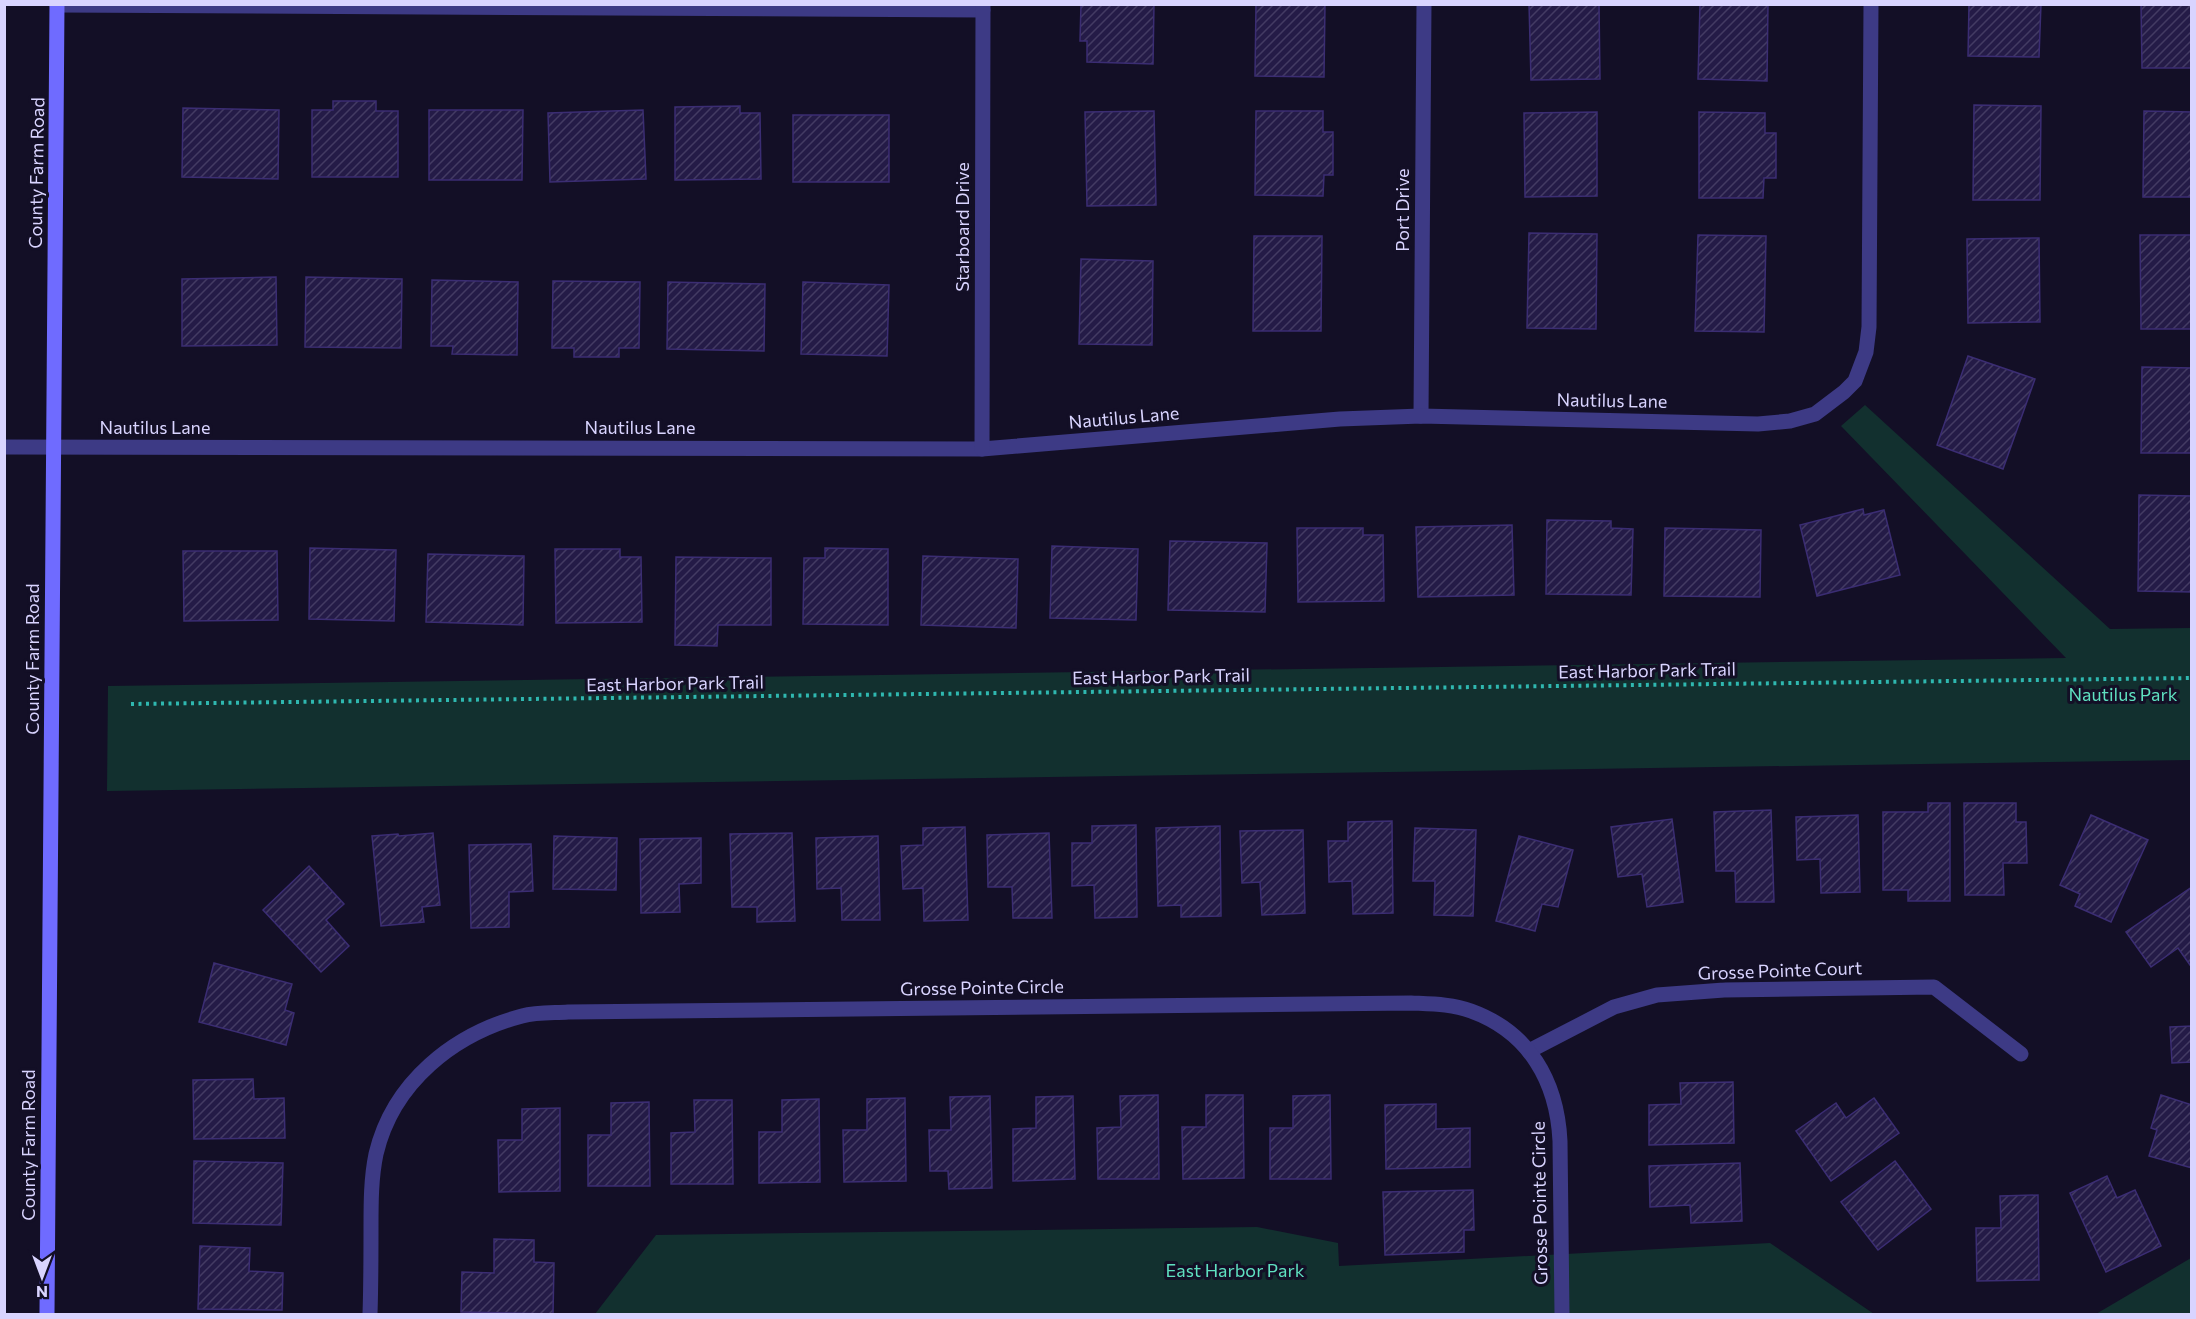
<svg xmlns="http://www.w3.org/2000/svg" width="2196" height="1319" font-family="Commissioner,sans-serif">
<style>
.green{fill:#12302f}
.building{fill:url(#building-hatch);stroke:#3b2d73;stroke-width:1.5}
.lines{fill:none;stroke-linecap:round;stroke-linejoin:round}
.path{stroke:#2fb8b0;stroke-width:4;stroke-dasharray:3 4.5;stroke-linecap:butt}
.street{stroke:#3d3a85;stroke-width:15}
.secondary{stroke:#6f6bff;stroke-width:15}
.labels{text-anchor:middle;stroke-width:6;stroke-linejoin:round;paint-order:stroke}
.street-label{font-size:18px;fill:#d9d4ff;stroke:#130f26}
.park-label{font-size:18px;fill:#5fe0c0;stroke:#130f26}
</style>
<defs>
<pattern id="building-hatch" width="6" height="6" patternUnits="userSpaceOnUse" patternTransform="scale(1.5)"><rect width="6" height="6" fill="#241b47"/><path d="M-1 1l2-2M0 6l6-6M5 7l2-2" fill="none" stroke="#433b63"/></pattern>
</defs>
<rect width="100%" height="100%" fill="#130f26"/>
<g class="green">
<path d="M1865 405 2110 629 2191 628V760L107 791 108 686 2066 658 1841 426Z"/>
<path d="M1257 1227 1338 1243 1339 1266 1770 1243 1874 1314H595L656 1235Z"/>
<path d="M2191 1258V1314H2096Z"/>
</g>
<g class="building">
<path d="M1081 4H1154L1153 64 1087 62V41H1080Z"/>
<path d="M1256 4H1325L1324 77 1255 76Z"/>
<path d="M1529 4H1599L1600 79 1531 80Z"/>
<path d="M1700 4H1768L1767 81 1698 79Z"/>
<path d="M1969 4H2041L2039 57 1968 56Z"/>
<path d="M2141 4H2192V68H2142Z"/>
<path d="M333 101H376V111H398V177H312V110H333Z"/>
<path d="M1974 105 2041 106 2040 200H1973Z"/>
<path d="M740 106V113H760L761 179 675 180V107Z"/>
<path d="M183 108 279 110 278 179 182 177Z"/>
<path d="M429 110H523L522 180H429Z"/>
<path d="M643 110 646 179 550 182 548 113Z"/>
<path d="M1154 111 1156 205 1087 206 1085 112Z"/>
<path d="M1256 111H1323V132H1333V175H1324L1323 196 1255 195Z"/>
<path d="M2144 111 2192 112V197H2143Z"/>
<path d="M1597 112V196L1525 197 1524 113Z"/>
<path d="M1699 112 1765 113V133H1776V178H1764L1763 198H1699Z"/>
<rect x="793" y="115" width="96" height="67"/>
<path d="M1529 233 1597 234 1596 329 1527 328Z"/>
<path d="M1698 235 1766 236 1764 332 1695 331Z"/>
<path d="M2140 235H2192V329H2141Z"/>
<path d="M1254 236H1322L1321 331H1253Z"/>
<path d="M2039 238 2040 322 1968 323 1967 239Z"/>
<path d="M1081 259 1153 261 1152 345 1079 344Z"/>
<path d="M276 277 277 345 182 346V279Z"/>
<path d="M306 277 402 279 401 348 305 347Z"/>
<path d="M432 280 518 282 517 355 452 354 453 346H431Z"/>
<path d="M553 281 640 282 639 348H619V357H574V348H552Z"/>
<path d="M668 282 765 284 764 351 667 349Z"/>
<path d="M803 282 889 285 887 356 801 354Z"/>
<path d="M1968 356 2035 379 2003 469 1937 445Z"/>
<path d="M2142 367 2192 368V453H2141Z"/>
<path d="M2139 495 2192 496V592L2138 591Z"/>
<path d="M1863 509 1864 515 1884 510 1900 575 1817 596 1800 525Z"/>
<path d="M1547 520 1611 521V528L1633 529 1631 595 1546 594Z"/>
<path d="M1512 525 1514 595 1418 597 1416 527Z"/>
<path d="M1297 528H1363V535H1383L1384 601 1298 602Z"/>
<path d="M1665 528 1761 530 1760 597 1664 596Z"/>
<path d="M1170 541 1267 543 1265 612 1168 610Z"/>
<path d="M1052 546 1138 549 1136 620 1050 618Z"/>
<path d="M310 548 396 550 394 621 309 619Z"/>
<path d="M825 548 888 549V625L803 624 804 558H825Z"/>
<path d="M555 549H620V557H641L642 622 556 623Z"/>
<path d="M183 551H277L278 620 184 621Z"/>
<path d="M428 554 524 556 523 625 426 622Z"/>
<path d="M923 556 1018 559 1016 628 921 625Z"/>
<path d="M676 557 771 558V625H718L717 646 675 645Z"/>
<path d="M1928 803H1950V901H1908V890H1883V812H1928Z"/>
<path d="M1964 803H2016V822H2026L2027 863H2003L2004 895H1965Z"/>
<path d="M1771 810 1774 902H1736L1735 871H1716L1714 812Z"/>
<path d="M1858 815 1860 892 1821 893 1820 859 1797 860 1796 817Z"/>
<path d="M2091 815 2148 840 2111 922 2075 906 2080 894 2060 885Z"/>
<path d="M1672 819 1683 902 1647 907 1642 874 1618 877 1611 827Z"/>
<path d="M1392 821 1393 913 1353 914 1352 881 1329 882 1328 841H1348V822Z"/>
<path d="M1136 825 1137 917 1095 918 1094 885 1072 886V843H1092V826Z"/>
<path d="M1220 826 1221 916 1181 917V905L1158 906 1156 828Z"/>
<path d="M965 827 968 920 924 921 923 888 903 889 901 846 923 845V828Z"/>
<path d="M1415 828 1476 830 1473 916 1434 915 1435 881H1413Z"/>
<path d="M1303 830 1305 913 1262 915 1260 882 1242 883 1240 831Z"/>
<path d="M433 833 440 905 422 907 424 922 381 926 372 836 398 834 399 836Z"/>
<path d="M792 833 795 921 757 922V907H732L730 834Z"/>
<path d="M1049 833 1052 918H1013L1012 887H988L987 835Z"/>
<path d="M554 836 617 838 616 890 553 889Z"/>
<path d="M878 836 880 920H842L841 888 817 889 816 838Z"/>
<path d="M1519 836 1573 850 1558 907 1542 904 1535 931 1496 921Z"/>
<path d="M701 838V883L679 884 680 912 641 913 640 839Z"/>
<path d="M531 844 533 891 509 892V927L471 928 469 845Z"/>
<path d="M309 866 344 904 326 920 349 946 321 972 263 910Z"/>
<path d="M2192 887V964L2190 965 2178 948 2151 967 2126 932Z"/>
<path d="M214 963 292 984 285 1010 294 1013 286 1045 199 1022Z"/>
<path d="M2192 1026V1062L2172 1063 2170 1027Z"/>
<path d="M253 1079 254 1099 284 1098 285 1138 194 1139 193 1080Z"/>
<path d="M1733 1082 1734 1143 1649 1145V1105L1681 1104 1680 1083Z"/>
<path d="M1158 1095 1159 1179H1098L1097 1128 1121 1127 1120 1096Z"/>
<path d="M1206 1095H1243L1244 1178 1183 1179 1182 1127H1206Z"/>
<path d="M1330 1095 1331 1179H1270V1128H1293V1096Z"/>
<path d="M2161 1095 2192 1105V1168L2149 1156 2157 1130 2151 1128Z"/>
<path d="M990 1096 992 1188 949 1189 948 1171H930L929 1130H951L950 1097Z"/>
<path d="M1073 1096 1075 1179 1013 1181V1129L1036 1128V1097Z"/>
<path d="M905 1098 906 1181 844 1182 843 1130H867V1099Z"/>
<path d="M1874 1098 1899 1133 1831 1181 1796 1131 1836 1103 1846 1118Z"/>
<path d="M819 1099 820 1182 759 1183V1132H782V1100Z"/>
<path d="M694 1100H732L733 1184H671V1133L695 1132Z"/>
<path d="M649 1102 650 1186H588V1135H611V1103Z"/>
<path d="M1436 1104V1129L1470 1128V1167L1386 1169 1385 1105Z"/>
<path d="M560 1108V1191L499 1192 498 1140H522V1109Z"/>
<path d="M194 1161 283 1163 281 1225 193 1223Z"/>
<path d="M1895 1161 1931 1209 1878 1250 1841 1202Z"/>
<path d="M1740 1163 1742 1221 1691 1223 1690 1205 1650 1207 1649 1166Z"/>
<path d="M2107 1176 2117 1198 2135 1190 2161 1246 2106 1272 2070 1193Z"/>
<path d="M1473 1190 1474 1230H1464V1252L1385 1255 1383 1192Z"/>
<path d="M2038 1195 2039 1280 1977 1281 1976 1228H2001L2000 1196Z"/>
<path d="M494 1239 534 1240V1262L554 1263 553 1314 461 1312 462 1272 494 1273Z"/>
<path d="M200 1246 250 1248 249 1271 283 1273 282 1310 198 1309Z"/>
</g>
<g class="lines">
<path class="path" d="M131 704 2192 678"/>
<g class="street">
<path d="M57 5 983 10"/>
<path d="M1421 416 1424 4"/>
<path d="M4 447 982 449 1340 419 1421 416 1758 424 1790 421 1815 414 1844 392 1855 381 1866 352 1869 327 1871 4"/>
<path d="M982 449 983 4"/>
<path d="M1529 1051 1614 1007 1657 995 1724 990 1934 987 2021 1054"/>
<path d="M370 1314C371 1285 371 1256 371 1227 371 1203 371 1178 376 1154 393 1082 454 1034 522 1016 537 1012 553 1013 568 1012L1411 1003C1431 1004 1452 1004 1471 1011 1529 1032 1557 1081 1560 1141L1562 1314"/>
</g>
<path class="secondary" d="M47 1314 57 4"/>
</g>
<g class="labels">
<g class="street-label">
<text transform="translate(37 173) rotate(-89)" y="6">County Farm Road</text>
<text transform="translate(1403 210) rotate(-90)" y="6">Port Drive</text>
<text transform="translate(963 227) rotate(-90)" y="6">Starboard Drive</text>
<text transform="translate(1612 401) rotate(1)" y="6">Nautilus Lane</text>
<text transform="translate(1124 418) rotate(-5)" y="6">Nautilus Lane</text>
<text x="155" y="434">Nautilus Lane</text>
<text x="640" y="434">Nautilus Lane</text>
<text transform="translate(33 659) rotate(-90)" y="6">County Farm Road</text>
<text transform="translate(1647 671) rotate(-1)" y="6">East Harbor Park Trail</text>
<text transform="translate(1161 677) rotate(-1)" y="6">East Harbor Park Trail</text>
<text transform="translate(675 684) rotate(-1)" y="6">East Harbor Park Trail</text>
<text transform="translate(1780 971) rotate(-2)" y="6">Grosse Pointe Court</text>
<text transform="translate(982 988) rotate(-1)" y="6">Grosse Pointe Circle</text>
<text transform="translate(29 1145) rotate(-90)" y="6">County Farm Road</text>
<text transform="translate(1540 1203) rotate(-91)" y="6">Grosse Pointe Circle</text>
</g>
<g class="park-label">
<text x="2123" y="701">Nautilus Park</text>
<text x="1235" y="1277">East Harbor Park</text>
</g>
</g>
<rect width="2196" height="1319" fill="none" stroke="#d9d4ff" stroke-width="12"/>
<g transform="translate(42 1277) rotate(180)" stroke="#130f26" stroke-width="4.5" paint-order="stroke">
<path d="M0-4.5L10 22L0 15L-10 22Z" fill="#d9d4ff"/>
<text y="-9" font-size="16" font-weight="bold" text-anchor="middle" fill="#d9d4ff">N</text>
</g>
</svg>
